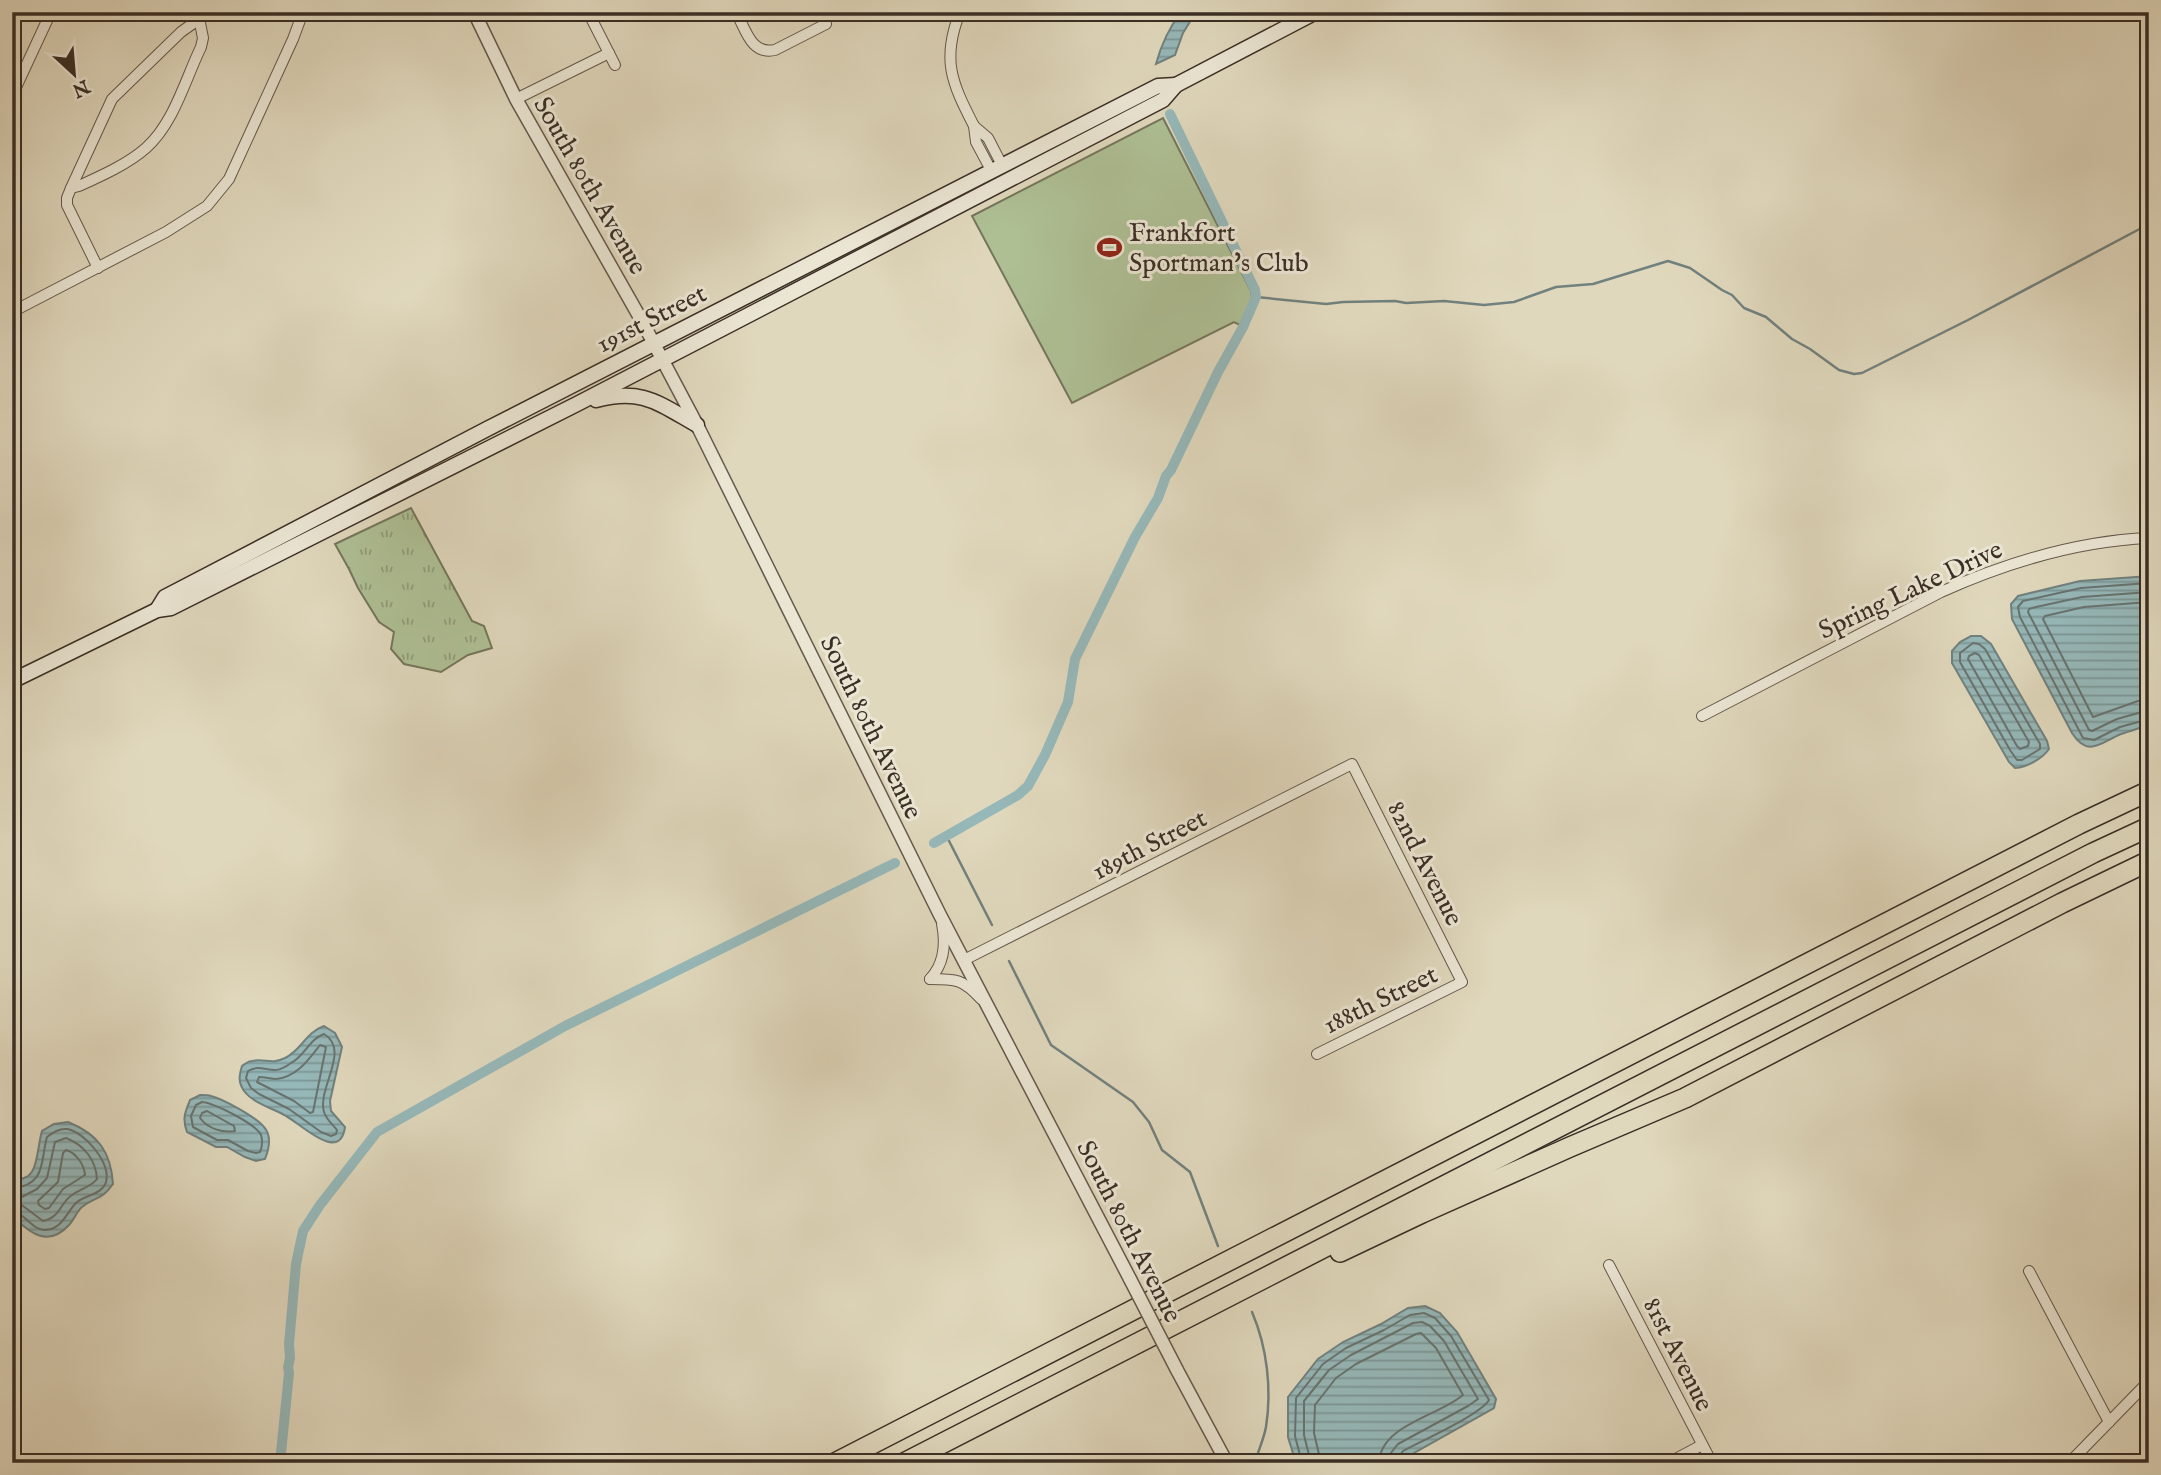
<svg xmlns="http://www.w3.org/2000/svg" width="2161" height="1475" font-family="'IM FELL English',serif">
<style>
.grass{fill:url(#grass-tufts);stroke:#74765c;stroke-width:2}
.pitch{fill:#aebf94;stroke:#74765c;stroke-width:2}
.water{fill:url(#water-rules);stroke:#71817e;stroke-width:2}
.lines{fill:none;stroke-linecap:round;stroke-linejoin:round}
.shore{stroke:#68736f;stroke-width:2}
.stream{stroke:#71817e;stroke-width:2.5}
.canal{stroke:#96b8b9;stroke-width:10}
.minor-casing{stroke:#64584b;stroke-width:12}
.tertiary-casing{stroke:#64584b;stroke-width:15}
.secondary-casing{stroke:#3a2e25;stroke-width:17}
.motorway-casing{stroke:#3a2e25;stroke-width:22}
.minor{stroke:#ebe6d4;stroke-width:10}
.tertiary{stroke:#ebe6d4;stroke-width:12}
.secondary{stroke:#ebe6d4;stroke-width:14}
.motorway{stroke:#e0d8bd;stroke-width:19}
.tertiary-bridge-casing{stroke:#64584b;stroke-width:15;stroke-linecap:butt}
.tertiary-bridge{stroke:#ebe6d4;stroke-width:12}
.labels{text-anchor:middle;stroke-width:6;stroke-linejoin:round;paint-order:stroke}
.street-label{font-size:26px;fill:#3a2e25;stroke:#ebe6d4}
.poi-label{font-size:26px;fill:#3a2e25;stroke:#ebe6d4;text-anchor:start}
</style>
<defs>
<pattern id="grass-tufts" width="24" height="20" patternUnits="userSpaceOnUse" patternTransform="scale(1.75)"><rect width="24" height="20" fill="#aebf94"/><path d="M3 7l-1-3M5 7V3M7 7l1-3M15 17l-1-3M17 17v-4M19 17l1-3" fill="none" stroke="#8f9c79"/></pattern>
<pattern id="water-rules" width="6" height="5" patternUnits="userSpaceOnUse" patternTransform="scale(1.75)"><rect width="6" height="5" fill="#96b8b9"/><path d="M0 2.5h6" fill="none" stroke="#7b9696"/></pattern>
</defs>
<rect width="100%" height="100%" fill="#e0d8bd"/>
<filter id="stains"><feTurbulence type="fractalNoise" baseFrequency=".00286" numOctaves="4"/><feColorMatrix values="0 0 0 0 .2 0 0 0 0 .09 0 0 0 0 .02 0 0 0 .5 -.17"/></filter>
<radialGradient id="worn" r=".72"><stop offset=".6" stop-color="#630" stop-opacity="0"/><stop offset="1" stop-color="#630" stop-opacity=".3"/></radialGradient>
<path class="grass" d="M411 508 472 621 484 626 492 648 468 655 441 672 404 664 391 649 394 632 379 622 358 588 349 569 335 544Z"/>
<path class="pitch" d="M1163 118 1251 291 1254 311 1246 328 1234 322 1072 403 972 216Z"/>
<g class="water">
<path d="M1181 12H1196L1183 33 1175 55 1156 64C1161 45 1169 28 1181 12Z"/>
<path d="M2149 576V725C2140 728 2130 731 2121 734 2100 743 2088 758 2072 733L2012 619 2011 604 2018 596 2080 581Z"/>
<path d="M1971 636H1981L1991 644 2047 741 2049 749C2042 759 2027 767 2015 768L2009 762 1952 663V651L1960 642Z"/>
<path d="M324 1026 335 1033 342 1047 330 1101 331 1111 345 1127C340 1164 301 1124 286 1116 273 1108 254 1104 244 1091 238 1082 239 1076 242 1066 245 1064 248 1061 252 1061 265 1058 271 1065 285 1058 302 1050 305 1033 324 1026Z"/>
<path d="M200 1095C204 1095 208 1095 211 1096 223 1099 256 1117 264 1127 272 1136 269 1149 265 1159L256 1161 245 1157 227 1147H216L187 1132C182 1119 185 1112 190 1100Z"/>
<path d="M68 1122C98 1134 111 1152 113 1184 101 1201 96 1196 82 1207 77 1211 74 1220 69 1225 48 1248 30 1233 12 1216V1184C17 1180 23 1179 28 1176 38 1169 38 1143 42 1131L54 1124Z"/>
<path d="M1425 1306 1440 1313 1457 1332 1496 1399 1494 1408 1407 1457 1403 1463H1296L1288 1437V1397L1318 1359 1343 1342 1381 1324 1408 1308Z"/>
</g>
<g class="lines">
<g class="shore">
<path d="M2149 583 2081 588 2023 601 2018 607 2020 617 2083 738 2094 740 2120 727 2149 719"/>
<path d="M2149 592 2082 597 2036 607 2029 609 2028 612 2089 730 2092 731 2117 719 2149 710"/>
<path d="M2149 602 2084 607 2045 616 2043 619 2093 717 2138 701 2149 700"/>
<path d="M1973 643 1979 644 1985 649 2040 744V749L2022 760H2017L2010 750 1960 662V653Z"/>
<path d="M1975 653 1979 655 2029 742 2028 746 2020 749 2017 746 1968 659 1969 656Z"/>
<path d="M324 1034C351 1050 317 1088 324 1112 326 1119 333 1125 337 1130L336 1134 331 1136 321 1132 289 1109 259 1094 251 1088 246 1078 248 1071C258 1065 265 1070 275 1070 280 1070 287 1066 291 1063 305 1056 309 1039 324 1034Z"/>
<path d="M320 1045 326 1047 313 1112 310 1113 294 1101 257 1082 259 1077C265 1077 271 1079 276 1079 297 1077 309 1059 320 1045Z"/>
<path d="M202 1102C214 1103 256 1124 261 1135 263 1141 262 1147 260 1152L256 1153 248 1151 228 1140H217L193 1127 191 1116 196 1105Z"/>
<path d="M207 1111 234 1126 235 1131C223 1133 208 1129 200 1118L202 1113Z"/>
<path d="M66 1138C84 1145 96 1160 97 1179 91 1187 80 1189 72 1195 60 1203 60 1218 43 1221L19 1203 18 1199 37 1189 47 1178 55 1142Z"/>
<path d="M66 1150C76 1153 84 1164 85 1175L63 1189 49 1208 45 1209 39 1205 38 1201 58 1182 63 1153Z"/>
<path d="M12 1189C47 1184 40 1162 47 1137 53 1132 59 1128 67 1129 85 1132 111 1163 106 1182 102 1195 84 1195 76 1203 66 1213 62 1230 44 1230 31 1229 25 1213 12 1211"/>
<path d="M1302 1463 1295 1436 1296 1398 1323 1364 1346 1348 1384 1330 1410 1315 1424 1313 1435 1318 1451 1336 1489 1400C1480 1415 1421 1441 1403 1451L1398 1458V1463"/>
<path d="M1311 1463 1304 1435V1401L1329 1370 1351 1355 1413 1323 1422 1322 1430 1326 1444 1341 1478 1399 1468 1406 1398 1444 1390 1454 1389 1463"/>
<path d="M1321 1463 1314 1433 1315 1405 1336 1378 1356 1364 1416 1334 1421 1333 1436 1348 1463 1395C1439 1416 1380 1425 1379 1463"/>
</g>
<g class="stream">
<path d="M1256 297 1326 304 1343 302 1395 301 1406 303 1444 301 1484 305 1514 302 1556 287 1593 284 1668 261 1690 268 1722 290 1732 295 1744 308 1766 317 1792 339 1810 349 1839 370 1854 374 1862 373 1968 320 2149 224"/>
<path d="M947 837 992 925"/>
<path d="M1009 961 1051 1045 1133 1102 1149 1122 1162 1150 1190 1172 1218 1246"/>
<path d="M1252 1312C1267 1347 1272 1389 1266 1427 1264 1438 1259 1449 1256 1459"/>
</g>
<g class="canal">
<path d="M934 843 1018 795 1028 786 1045 755 1068 702 1075 659 1135 537 1158 498 1166 476 1171 470 1218 372 1243 327 1256 297 1255 290 1170 114"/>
<path d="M280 1463 289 1373 288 1367 290 1358 289 1344 296 1264 303 1231 320 1205 377 1132 565 1026 895 863"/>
</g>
<defs>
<g id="minor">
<path d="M588 12 615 65"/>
<path d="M736 12C746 30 751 55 775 50L826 24"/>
<path d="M960 12C941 60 952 83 974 126"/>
<path d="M12 96 51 12"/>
<path d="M516 99 609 53"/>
<path d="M992 172 976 142 974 126 988 138 1003 167"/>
<path d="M71 188 79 186C101 176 128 164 146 148 174 123 185 80 201 47L203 38 199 18"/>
<path d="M98 268 67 205V198L71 188 112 99 181 32 209 12"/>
<path d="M12 312 166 232 207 206 229 179 293 39 303 12"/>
<path d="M1702 716 1941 592C2008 562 2076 541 2149 538"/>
<path d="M964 960 1352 764 1462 982 1317 1054"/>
<path d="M930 979C956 979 963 979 981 999"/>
<path d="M930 979C944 964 946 944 942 924"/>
<path d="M1609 1265 1712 1463"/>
<path d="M2029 1271 2109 1422"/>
<path d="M1668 1463 1702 1445"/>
<path d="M2069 1463 2149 1381"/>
</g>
<g id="tertiary">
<path d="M474 12 516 99 643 323 697 425 940 915 1130 1279"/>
<path d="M1177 1370 1227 1463"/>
</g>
<g id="secondary">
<path d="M596 400C642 388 658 403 697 425"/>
<path d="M157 610 165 597 487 429 1158 86 1176 85"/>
<path d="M12 681 157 610 171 608 577 404 1163 100 1176 85 1316 12"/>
</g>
<g id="motorway">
<path d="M1340 1252 1422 1213 1570 1147 1685 1098 2062 903 2149 861"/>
<path d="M835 1463 2079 824 2149 791"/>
<path d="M904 1463 2093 853 2149 827"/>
</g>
</defs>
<use href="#minor" class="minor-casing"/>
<use href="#tertiary" class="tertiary-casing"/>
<use href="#secondary" class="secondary-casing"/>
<use href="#motorway" class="motorway-casing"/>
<use href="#minor" class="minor"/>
<use href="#tertiary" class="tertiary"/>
<use href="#secondary" class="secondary"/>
<use href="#motorway" class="motorway"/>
<defs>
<path id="tertiary-bridge" d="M1130 1279 1177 1370"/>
</defs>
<use href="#tertiary-bridge" class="tertiary-bridge-casing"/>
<use href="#tertiary-bridge" class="tertiary-bridge"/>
</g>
<defs>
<symbol id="stadium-bare" viewBox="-9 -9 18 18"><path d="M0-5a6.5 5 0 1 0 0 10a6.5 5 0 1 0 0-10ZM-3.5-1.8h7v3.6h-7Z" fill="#8f2418" stroke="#ebe6d4" stroke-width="2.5" paint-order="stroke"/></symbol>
</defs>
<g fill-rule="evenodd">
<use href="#stadium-bare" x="1092" y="230" width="35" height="35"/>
</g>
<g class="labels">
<g class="street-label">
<text transform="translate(591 185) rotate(60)" y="9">South 80th Avenue</text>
<text transform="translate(651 318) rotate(-27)" y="9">191st Street</text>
<text transform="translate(1910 589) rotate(-25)" y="9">Spring Lake Drive</text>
<text transform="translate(872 727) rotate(64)" y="9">South 80th Avenue</text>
<text transform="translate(1149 844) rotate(-27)" y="9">189th Street</text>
<text transform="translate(1426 863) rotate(63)" y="9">82nd Avenue</text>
<text transform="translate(1380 999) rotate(-26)" y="9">188th Street</text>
<text transform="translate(1130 1231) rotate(63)" y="9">South 80th Avenue</text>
<text transform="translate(1679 1354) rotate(63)" y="9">81st Avenue</text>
</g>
<g class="poi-label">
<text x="1129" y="241">Frankfort<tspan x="1129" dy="30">Sportman's Club</tspan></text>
</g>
</g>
<rect width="2161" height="1475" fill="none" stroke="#e0d8bd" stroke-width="42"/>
<rect x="14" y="14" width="2133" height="1447" fill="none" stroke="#3a2e25" stroke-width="3.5"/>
<rect x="21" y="21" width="2119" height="1433" fill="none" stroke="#3a2e25" stroke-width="2"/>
<g transform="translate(74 74) rotate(154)" stroke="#ebe6d4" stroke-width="5" paint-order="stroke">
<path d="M0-5L12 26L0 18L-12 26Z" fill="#3a2e25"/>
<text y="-10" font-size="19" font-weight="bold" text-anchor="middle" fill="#3a2e25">N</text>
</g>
<rect width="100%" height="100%" filter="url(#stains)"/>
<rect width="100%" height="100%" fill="url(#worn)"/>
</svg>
